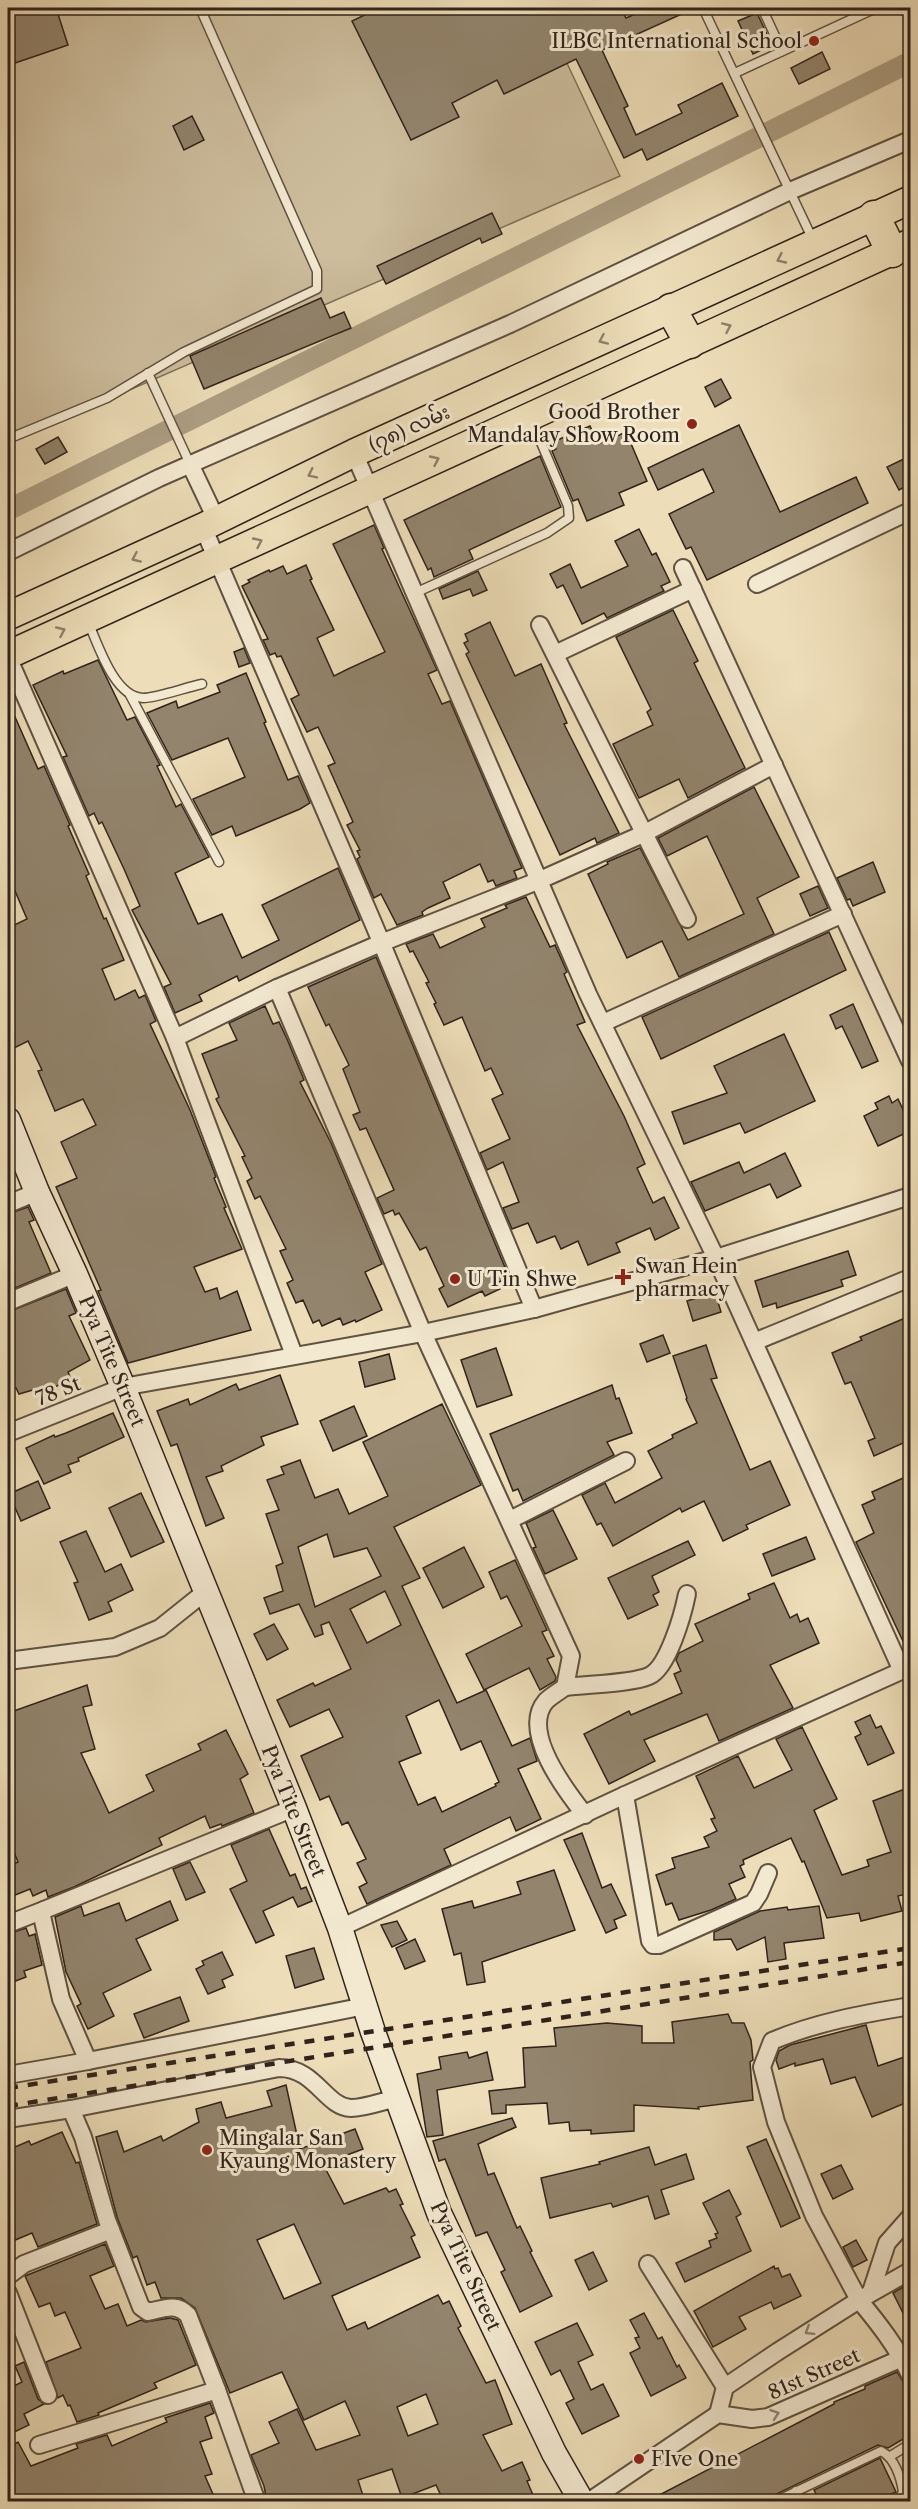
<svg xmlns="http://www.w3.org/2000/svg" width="918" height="2509" font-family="'Libre Caslon Text','Noto Sans Myanmar',serif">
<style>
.green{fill:#cdbd9d;stroke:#7e705c;stroke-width:1.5}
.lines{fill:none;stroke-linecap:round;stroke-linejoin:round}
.canal{stroke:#ad9e83;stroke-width:21}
.building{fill:#92846d;stroke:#30231b;stroke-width:1.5;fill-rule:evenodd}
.lane-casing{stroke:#5f5242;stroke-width:11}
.street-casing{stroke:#5f5242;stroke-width:20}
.secondary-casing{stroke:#30231b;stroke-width:27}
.primary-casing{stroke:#30231b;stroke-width:30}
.highway-casing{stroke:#30231b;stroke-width:33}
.lane{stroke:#f3e9d1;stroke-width:8}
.street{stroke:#f3e9d1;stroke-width:16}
.secondary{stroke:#f3e9d1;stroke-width:24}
.primary{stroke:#edddb8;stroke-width:27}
.highway{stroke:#edddb8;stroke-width:30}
.rail{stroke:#30231b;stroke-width:4.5;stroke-dasharray:10 10;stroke-linecap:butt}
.oneway{stroke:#8e806a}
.oneway2{stroke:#928676}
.poi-dot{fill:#8f2418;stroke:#f3e9d1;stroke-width:2}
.labels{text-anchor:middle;stroke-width:6;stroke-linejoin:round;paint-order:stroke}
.poi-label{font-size:20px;fill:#30231b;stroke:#f3e9d1;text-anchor:start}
.street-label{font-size:20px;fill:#30231b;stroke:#f3e9d1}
</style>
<rect width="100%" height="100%" fill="#edddb8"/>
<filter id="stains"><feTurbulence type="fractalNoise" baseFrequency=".00333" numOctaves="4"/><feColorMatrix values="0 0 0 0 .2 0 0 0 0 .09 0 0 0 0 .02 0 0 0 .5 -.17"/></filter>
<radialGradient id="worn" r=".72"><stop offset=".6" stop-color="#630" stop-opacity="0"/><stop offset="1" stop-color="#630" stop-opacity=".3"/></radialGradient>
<path class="green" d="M8 8H541L620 176 8 443Z"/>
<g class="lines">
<path class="canal" d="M8 510 910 62"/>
</g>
<g class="building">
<path d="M8 8H56L68 45 15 63 8 40Z"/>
<path d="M379 8H621L626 18 649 8H695L602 50 628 106 624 108 636 135 682 113 678 105 722 83 738 116 647 160 642 149 624 158 576 59 504 94 497 80 452 103 459 117 411 140 352 21Z"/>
<path d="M757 13 772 45 753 54 738 21Z"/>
<path d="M822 52 830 69 799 84 791 68Z"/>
<path d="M192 116 204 140 184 150 173 126Z"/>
<path d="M492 213 502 234 482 243 480 238 386 284 377 266Z"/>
<path d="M321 298 330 318 344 312 351 328 204 389 190 356Z"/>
<path d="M721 379 731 398 715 407 705 387Z"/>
<path d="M739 425 780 512 856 477 868 503 707 580 691 547 686 549 669 514 714 492 703 469 658 490 648 468Z"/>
<path d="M590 426 598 444 626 432 647 481 619 493 624 505 587 521 578 499 573 501 552 451 556 449 553 442Z"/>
<path d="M58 437 67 452 45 464 36 449Z"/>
<path d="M540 456 561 507 469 550 473 559 434 577 431 568 428 570 404 520Z"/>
<path d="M910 456V484L899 490 887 467Z"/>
<path d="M374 525 384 548 382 549 437 670 428 674 442 704 450 701 522 868 514 871 517 878 496 886 493 880 488 882 480 864 443 882 450 898 428 908 422 912 423 915 397 925 381 894 374 898 357 859 360 857 357 851 360 850 347 825 353 822 328 766 335 763 318 727 307 732 291 699 299 695 281 656 277 657 275 653 270 655 263 640 268 639 242 586 250 582 248 580 269 570 270 572 283 566 287 574 306 565 312 579 310 580 334 630 317 638 334 676 348 669 385 652 333 544Z"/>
<path d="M639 529 652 555 656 553 670 582 661 586 664 591 607 618 604 613 582 624 563 585 557 588 550 574 570 564 581 588 628 566 615 541Z"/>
<path d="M478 571 487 590 473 596 470 589 443 599 439 589Z"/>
<path d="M673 610 698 661 694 663 745 768 688 798 679 779 639 798 613 744 653 725 647 712 651 709 616 637Z"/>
<path d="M490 622 515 676 541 664 567 723 564 724 619 833 597 843 595 838 560 855 466 654 469 652 464 643 468 641 465 634Z"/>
<path d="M244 648 250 663 239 667 234 652Z"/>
<path d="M98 660 127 720 135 717 160 765 157 766 176 807 181 804 209 857 175 873 198 924 222 914 242 958 279 940 262 905 338 868 360 920 239 981 237 976 199 995 202 1001 175 1013 164 987 171 984 132 910 140 906 124 869 102 822 99 824 94 813 89 816 63 757 67 756 33 685 63 671 64 674Z"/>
<path d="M246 673 266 722 264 723 288 780 298 776 310 803 300 809 236 836 232 826 212 835 193 799 245 777 228 738 172 760 147 713 176 701 178 708 220 692 217 685Z"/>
<path d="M8 701 38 769 44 766 70 825 68 826 89 874 86 876 104 919 106 918 124 960 102 969 115 1000 135 990 139 998 145 995 156 1021 150 1024 190 1110 216 1177 214 1178 226 1207 224 1208 242 1249 194 1267 205 1292 217 1288 220 1299 237 1291 251 1330 128 1363 98 1291 101 1290 56 1187 77 1178 61 1142 96 1125 83 1099 55 1111 38 1071 42 1070 28 1041 8 1051V928L27 919 15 891 8 894Z"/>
<path d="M754 787 799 877 757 898 774 934 679 977 662 941 627 958 588 874 608 864 607 862 640 848 688 940 744 914 707 836 667 856 658 838Z"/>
<path d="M873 862 885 892 853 906 850 899 847 900 837 878Z"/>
<path d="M818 886 828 908 810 916 800 894Z"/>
<path d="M526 897 550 947 555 945 567 972 564 974 585 1022 577 1025 624 1116 645 1164 637 1168 653 1203 664 1197 679 1228 655 1240 650 1228 616 1243 620 1252 588 1265 578 1241 561 1249 555 1236 537 1243 528 1223 512 1229 503 1208 519 1202 503 1162 487 1170 480 1153 510 1139 492 1099 503 1094 491 1068 485 1071 462 1017 444 1025 434 1004 436 1003 426 983 429 982 413 951 410 952 406 944 433 934 440 948 485 927 481 919 507 908 505 905Z"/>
<path d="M829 932 846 970 661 1059 642 1017Z"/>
<path d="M376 957 509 1277 497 1283 500 1289 485 1296 482 1291 448 1307 439 1289 444 1286 426 1247 420 1250 399 1213 395 1215 393 1210 384 1214 377 1198 394 1190 366 1128 360 1130 353 1115 360 1112 343 1069 349 1065 329 1024 326 1026 308 987Z"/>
<path d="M853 1004 878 1061 862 1068 842 1026 836 1029 830 1015Z"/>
<path d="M265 1006 273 1024 279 1022 287 1039 304 1080 300 1082 331 1143 382 1264 365 1272 382 1310 356 1322 355 1320 343 1325 340 1318 322 1326 319 1320 313 1323 303 1300 296 1303 287 1283 293 1280 280 1251 286 1249 260 1196 255 1199 247 1181 252 1178 242 1157 245 1156 216 1099 219 1097 202 1054 237 1040 229 1023Z"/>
<path d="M784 1034 815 1101 745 1133 740 1123 684 1144 672 1112 727 1093 714 1066Z"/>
<path d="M889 1096 892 1103 898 1099 910 1124V1131L878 1146 864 1116 878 1109 875 1103Z"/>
<path d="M785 1153 801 1186 777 1198 770 1184 705 1211 691 1182 739 1162 744 1173Z"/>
<path d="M28 1207 34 1220 29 1222 51 1273 8 1291V1214Z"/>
<path d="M848 1251 856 1275 841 1280 843 1286 777 1308 776 1303 763 1307 755 1281Z"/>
<path d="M66 1289 76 1313 69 1316 90 1360 68 1372 71 1379 45 1392 43 1387 19 1394 16 1388 8 1391V1312Z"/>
<path d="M715 1292 721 1312 693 1321 687 1301Z"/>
<path d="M910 1316V1440L874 1456 868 1441 875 1438 851 1382 845 1384 832 1353 862 1340 860 1337Z"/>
<path d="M663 1335 670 1353 647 1362 640 1344Z"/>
<path d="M706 1345 717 1378 711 1379 750 1470 770 1461 790 1505 746 1525 748 1529 723 1541 704 1501 682 1512 680 1508 613 1546 601 1523 597 1525 582 1495 605 1483 615 1503 662 1478 648 1451 673 1438 672 1435 697 1423 686 1399 687 1398 673 1356Z"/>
<path d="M496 1348 512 1395 477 1407 461 1360Z"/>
<path d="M389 1354 395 1379 365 1387 359 1362Z"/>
<path d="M280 1375 298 1424 261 1437 264 1445 221 1466 223 1471 206 1477 224 1518 206 1526 177 1444 171 1446 157 1411 188 1399 190 1405 236 1384 239 1390Z"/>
<path d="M612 1385 616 1399 619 1398 632 1433 607 1442 614 1455 523 1501 518 1489 513 1491 490 1434Z"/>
<path d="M442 1404 481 1485 394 1527 420 1578 402 1586 457 1703 486 1690 512 1746 530 1738 537 1761 518 1769 541 1819 516 1831 510 1817 444 1849 451 1865 367 1904 359 1887 367 1883 357 1863 366 1859 348 1822 342 1825 329 1796 320 1800 301 1756 343 1737 329 1709 290 1727 277 1700 313 1683 315 1686 351 1669 329 1622 321 1625 323 1634 315 1637 299 1604 270 1614 264 1598 283 1591 276 1566 283 1563 266 1514 279 1510 267 1480 284 1474 281 1467 300 1460 315 1498 338 1489 349 1514 388 1496 363 1442ZM327 1534 334 1557 367 1548 381 1576 315 1607 298 1547ZM385 1591 401 1625 367 1643 350 1609ZM439 1700 461 1750 481 1741 499 1782 495 1784 496 1786 442 1812 435 1797 418 1805 399 1762 421 1753 406 1716Z"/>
<path d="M354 1406 367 1436 333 1451 320 1421Z"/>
<path d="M113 1413 124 1437 78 1458 79 1461 68 1465 71 1472 44 1484 26 1448 54 1435 55 1437 66 1433Z"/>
<path d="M910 1475V1656L856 1542 874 1533 862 1505 875 1499 872 1492Z"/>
<path d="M38 1481 50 1508 21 1521 9 1494Z"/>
<path d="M141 1493 164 1542 131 1557 109 1508Z"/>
<path d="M553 1510 577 1559 545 1574 533 1548 536 1547 526 1523Z"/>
<path d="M86 1531 105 1572 121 1564 133 1590 108 1602 112 1611 89 1620 74 1583 78 1582 60 1542Z"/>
<path d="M806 1537 815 1559 772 1576 763 1554Z"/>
<path d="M688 1541 695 1555 652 1576 659 1592 653 1595 658 1605 628 1619 608 1578Z"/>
<path d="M464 1547 484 1587 443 1608 423 1568Z"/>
<path d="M515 1560 547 1630 542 1632 554 1656 547 1659 556 1677 555 1681 540 1690 529 1668 484 1690 466 1654 522 1626 507 1596 501 1599 489 1572Z"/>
<path d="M774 1583 790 1618 797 1614 800 1622 808 1618 819 1643 770 1665 793 1708 719 1741 707 1714 644 1740 655 1761 609 1784 584 1734 629 1711 631 1715 682 1693 674 1674 681 1671 676 1660 679 1653 703 1641 695 1624 750 1599 748 1594Z"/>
<path d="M274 1624 288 1649 267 1660 254 1634Z"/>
<path d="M87 1685 92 1705 83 1707 95 1749 81 1753 109 1813 154 1791 146 1775 201 1750 198 1744 226 1730 248 1774 240 1779 254 1813 222 1826 221 1824 210 1828 205 1816 159 1838 162 1845 74 1887 48 1897 46 1890 33 1896 30 1889 8 1898V1866L18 1862 8 1837V1713Z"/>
<path d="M870 1715 876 1728 881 1726 894 1753 868 1765 855 1737 861 1734 855 1722Z"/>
<path d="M802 1727 837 1799 814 1810 842 1875 869 1866 867 1860 891 1852 873 1801 910 1787V1893L898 1896 902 1911 861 1921 859 1913 827 1918 804 1861 802 1862 791 1838 743 1860 744 1864 740 1866 745 1877 729 1884 736 1899 711 1910 679 1920 672 1903 666 1905 656 1875 675 1868 672 1858 709 1847 704 1837 717 1831 711 1819 715 1818 696 1776 738 1756 754 1788 792 1770 776 1739Z"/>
<path d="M269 1829 290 1876 295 1874 301 1889 306 1887 312 1901 298 1907 293 1897 263 1911 274 1935 256 1943 230 1889 247 1881 231 1845Z"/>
<path d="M582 1833 602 1888 611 1884 626 1915 614 1920 617 1928 606 1933 564 1840Z"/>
<path d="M190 1862 205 1892 186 1900 173 1869Z"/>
<path d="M554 1870 575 1930 482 1962 485 1982 467 1985 461 1953 454 1955 442 1909 472 1901 474 1908 521 1894 517 1882Z"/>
<path d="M170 1901 178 1920 136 1939 151 1970 103 1993 114 2016 88 2029 77 2006 81 2004 66 1972 55 1917 81 1906 84 1916 119 1903 126 1921Z"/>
<path d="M819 1906 824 1938 784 1943 786 1959 768 1962 765 1937 737 1950 731 1939 714 1940V1932L760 1911 787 1907 788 1910Z"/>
<path d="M397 1921 407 1940 392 1947 381 1925Z"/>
<path d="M26 1928 29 1936 35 1934 42 1965 24 1971 26 1977 8 1984V1934Z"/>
<path d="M415 1939 425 1961 405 1969 396 1948Z"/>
<path d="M314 1948 324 1979 295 1988 286 1956Z"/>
<path d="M222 1952 233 1975 222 1980 225 1987 208 1994 196 1969 204 1965 202 1961Z"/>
<path d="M180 1997 189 2021 144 2038 134 2014Z"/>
<path d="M728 2014 732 2023H744L751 2040 753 2060 750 2062 753 2100 698 2107 699 2109 634 2105V2131L591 2134V2130L570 2131 569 2122 549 2124 547 2103 506 2105V2113L492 2114 489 2091 525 2087 523 2048 556 2046 554 2028 607 2023 642 2026V2043H674L672 2022Z"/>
<path d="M866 2025 878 2066 910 2055V2101L872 2117 855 2077 831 2084 823 2059 795 2066V2063L779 2069 776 2060 779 2051 790 2045Z"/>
<path d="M467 2052 469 2058 487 2052 493 2080 437 2090 443 2135 427 2137 417 2074 441 2069 439 2057Z"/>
<path d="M286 2085 300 2149 355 2129 363 2149 323 2164 344 2204 386 2188 389 2192 396 2189 403 2204 400 2205 415 2235 411 2237 420 2257 332 2296 347 2330 365 2322 368 2329 438 2295 443 2304 449 2301 461 2326 458 2328 486 2383 495 2380 512 2424 483 2435 502 2471 522 2462 530 2480 527 2481 536 2502H444L436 2485 402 2498 392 2469 358 2480 365 2502H267L264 2486 251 2455 279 2443 269 2422 297 2409 316 2450 320 2449 360 2435 345 2401 304 2420 282 2372 230 2393 195 2308 181 2298H161L155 2282 147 2285 137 2256 133 2258 117 2217 96 2137 117 2131 124 2152 161 2136 163 2141 199 2122 196 2109 221 2102 226 2118 272 2106 267 2091ZM294 2224 321 2283 284 2299 257 2240ZM426 2394 438 2424 408 2436 397 2407Z"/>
<path d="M512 2118 516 2127 478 2144 488 2175 494 2173 517 2228 520 2226 532 2251 530 2252 552 2296 520 2312 501 2272 505 2270 487 2232 476 2236 445 2159 439 2161 433 2141Z"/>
<path d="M62 2132 76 2163 79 2162 97 2224 38 2247 32 2233 8 2243V2150L29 2141 31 2145Z"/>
<path d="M766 2139 800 2218 781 2227 747 2147Z"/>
<path d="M649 2147 655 2165 686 2154 694 2179 661 2190 669 2214 655 2219 648 2196 613 2207 611 2203 550 2218 541 2178 600 2164 599 2162Z"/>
<path d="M841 2165 853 2189 833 2199 821 2174Z"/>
<path d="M729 2190 741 2214 736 2217 751 2251 685 2282 676 2263 711 2247 709 2241 717 2238 715 2234 718 2233 703 2203Z"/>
<path d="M856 2240 867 2260 853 2267 843 2247Z"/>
<path d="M105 2244 114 2266 90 2276 105 2309 118 2304 127 2326 141 2320 146 2322 170 2318 178 2320 196 2365 154 2383 157 2388 98 2413 99 2415 77 2422 70 2405 68 2406 63 2395 58 2398 46 2362 81 2348 65 2312 55 2316 50 2303 39 2307 25 2276Z"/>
<path d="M593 2252 607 2281 589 2290 575 2260Z"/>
<path d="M774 2266 775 2269 778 2268 782 2277 790 2274 801 2296 774 2309 771 2302 739 2317 746 2329 713 2347 694 2311Z"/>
<path d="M910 2283V2327L893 2293Z"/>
<path d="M644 2313 658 2339 662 2337 677 2367 679 2365 686 2378 651 2396 630 2353 640 2348 635 2338 639 2337 630 2320Z"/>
<path d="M577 2323 593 2355 578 2362 591 2390 603 2384 619 2416 582 2434 566 2403 574 2399 560 2370 551 2375 535 2342Z"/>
<path d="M24 2362 38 2399 44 2404 24 2414 29 2425 8 2435V2389L22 2382 15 2366Z"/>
<path d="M897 2372 904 2383 910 2385V2435L888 2448 878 2445 760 2502H646L834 2404V2402L865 2389V2386Z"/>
<path d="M210 2403 214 2413 205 2417 212 2438 200 2442 212 2474 205 2476 216 2501 18 2502 8 2477V2448L18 2442 31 2466 78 2448 76 2444 107 2435 112 2446 167 2422 165 2418Z"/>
<path d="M880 2458 896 2492 875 2502H820L814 2490Z"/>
</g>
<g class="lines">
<defs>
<g id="lane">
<path d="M703 8 813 240"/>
<path d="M762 8 782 51"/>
<path d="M735 73 876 8"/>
<path d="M148 373 190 464"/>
<path d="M8 439 107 398 184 352 317 289V271L200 8"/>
<path d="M415 593 547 533 569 518 568 506 531 419"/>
<path d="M88 622C98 644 114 697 143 698 157 698 187 687 202 684"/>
<path d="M130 695 219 862"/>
<path d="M889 2457 910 2444"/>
<path d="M796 2491 801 2502"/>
<path d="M774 2502 881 2451C895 2458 901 2478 903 2492L897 2502"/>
</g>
<g id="street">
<path d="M354 453 588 994 716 1258 902 1671"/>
<path d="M190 464 217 521"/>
<path d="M203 527 374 925 534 1309"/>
<path d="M8 552 159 478 510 324 790 191 910 140"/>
<path d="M683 568 910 1061"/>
<path d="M757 584 910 511"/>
<path d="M540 625 687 919"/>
<path d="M555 654 693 589"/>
<path d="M8 657 175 1038 294 1355"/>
<path d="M277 988 423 1333 571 1656 565 1687C560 1691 551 1696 546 1701 520 1731 566 1791 585 1815"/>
<path d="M603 1023 843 914"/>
<path d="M175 1038 277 988 381 943 540 880 643 834 774 765"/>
<path d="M8 1204 37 1192"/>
<path d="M8 1302 75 1274"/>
<path d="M754 1342 910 1278"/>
<path d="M8 1433 123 1387 423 1333 534 1309 716 1258 910 1196"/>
<path d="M510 1520 626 1461"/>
<path d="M8 1661 115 1647 160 1628 205 1592"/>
<path d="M565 1687C587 1684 630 1684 649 1676 668 1668 683 1614 687 1594"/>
<path d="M625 1795 650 1941 653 1945H659L753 1903 759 1894 768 1873"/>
<path d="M8 1924 44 1910"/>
<path d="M340 1928 625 1795 910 1667"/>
<path d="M88 2061 61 1999 44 1925 42 1916 44 1910 294 1808"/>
<path d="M8 2075 88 2061 365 2006"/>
<path d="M71 2109 83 2137 107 2220 141 2307 148 2312C163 2309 176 2302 188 2315L217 2390"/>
<path d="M8 2119 71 2109 279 2068C316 2068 325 2107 351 2108 365 2108 383 2101 397 2098"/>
<path d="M648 2264 725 2387"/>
<path d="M910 2271 859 2300C879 2324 897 2347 910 2375"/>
<path d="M8 2276 24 2264 111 2230"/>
<path d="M871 2292 887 2243 910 2217"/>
<path d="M8 2293 48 2395"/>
<path d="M718 2414 725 2387 777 2352 859 2300 814 2216 776 2122 762 2067 772 2041C817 2022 863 2014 910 2006"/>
<path d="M39 2445 217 2390 257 2502"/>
<path d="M588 2502 718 2414 752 2419 768 2417 902 2358"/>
</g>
<path id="secondary" d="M8 1120 37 1192 75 1274 123 1387 294 1808 340 1928 373 2032 439 2213 554 2453 582 2502"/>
<g id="primary">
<path d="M8 616 203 527 354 453 910 200"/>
<path d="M8 655 910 243"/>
</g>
<g id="highway">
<path d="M874 216 892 252"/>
<path d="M671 309 690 343"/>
</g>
</defs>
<use href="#lane" class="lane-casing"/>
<use href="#street" class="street-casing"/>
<use href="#secondary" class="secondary-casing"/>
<use href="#primary" class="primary-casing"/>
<use href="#highway" class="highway-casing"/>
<use href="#lane" class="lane"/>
<use href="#street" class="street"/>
<use href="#secondary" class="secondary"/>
<use href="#primary" class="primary"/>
<use href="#highway" class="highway"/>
<g class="rail">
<path d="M8 2088 910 1948"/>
<path d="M8 2106 910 1962"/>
</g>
</g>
<defs><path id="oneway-chevron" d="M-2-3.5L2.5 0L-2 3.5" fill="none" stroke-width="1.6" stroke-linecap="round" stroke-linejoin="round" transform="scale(1.5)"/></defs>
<g class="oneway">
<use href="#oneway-chevron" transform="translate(781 259) rotate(155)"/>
<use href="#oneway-chevron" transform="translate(727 327) rotate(-24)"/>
<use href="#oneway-chevron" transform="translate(603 340) rotate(156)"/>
<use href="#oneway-chevron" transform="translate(435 460) rotate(-25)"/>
<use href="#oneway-chevron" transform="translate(312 474) rotate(154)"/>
<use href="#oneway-chevron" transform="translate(258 542) rotate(-25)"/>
<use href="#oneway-chevron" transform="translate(136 558) rotate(156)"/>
<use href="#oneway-chevron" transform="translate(61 631) rotate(-24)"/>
</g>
<g class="oneway2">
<use href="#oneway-chevron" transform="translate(809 2331) rotate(148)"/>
<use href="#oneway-chevron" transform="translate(775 2414) rotate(-19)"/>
</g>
<g class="poi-dot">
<circle cx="814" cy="41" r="6"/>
<circle cx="692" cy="424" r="6"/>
<path d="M620 1268h6v6h6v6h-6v6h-6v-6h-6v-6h6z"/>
<circle cx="455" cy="1279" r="6"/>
<circle cx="207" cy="2150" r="6"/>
<circle cx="639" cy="2459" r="6"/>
</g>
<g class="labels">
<g class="poi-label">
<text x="802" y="48" text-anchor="end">ILBC International School</text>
<text x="680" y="419" text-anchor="end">Good Brother<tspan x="680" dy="23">Mandalay Show Room</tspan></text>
<text x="635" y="1273">Swan Hein<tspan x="635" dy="23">pharmacy</tspan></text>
<text x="467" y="1286">U Tin Shwe</text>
<text x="219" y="2145">Mingalar San<tspan x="219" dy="23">Kyaung Monastery</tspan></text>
<text x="651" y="2466">FIve One</text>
</g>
<g class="street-label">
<text transform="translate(409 428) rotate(-24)" y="7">(၇၈) လမ်း</text>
<text transform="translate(112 1361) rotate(67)" y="7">Pya Tite Street</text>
<text transform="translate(58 1391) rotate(-22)" y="7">78 St</text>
<text transform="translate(294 1811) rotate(68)" y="7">Pya Tite Street</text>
<text transform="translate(466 2266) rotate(65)" y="7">Pya Tite Street</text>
<text transform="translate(814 2374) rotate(-24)" y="7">81st Street</text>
</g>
</g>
<rect width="918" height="2509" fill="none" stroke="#edddb8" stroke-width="30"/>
<rect x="9" y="9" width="900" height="2491" fill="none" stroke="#30231b" stroke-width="3"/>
<rect x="15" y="15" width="888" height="2479" fill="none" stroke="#30231b" stroke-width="1.5"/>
<rect width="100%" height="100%" filter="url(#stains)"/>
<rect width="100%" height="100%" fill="url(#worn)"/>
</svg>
